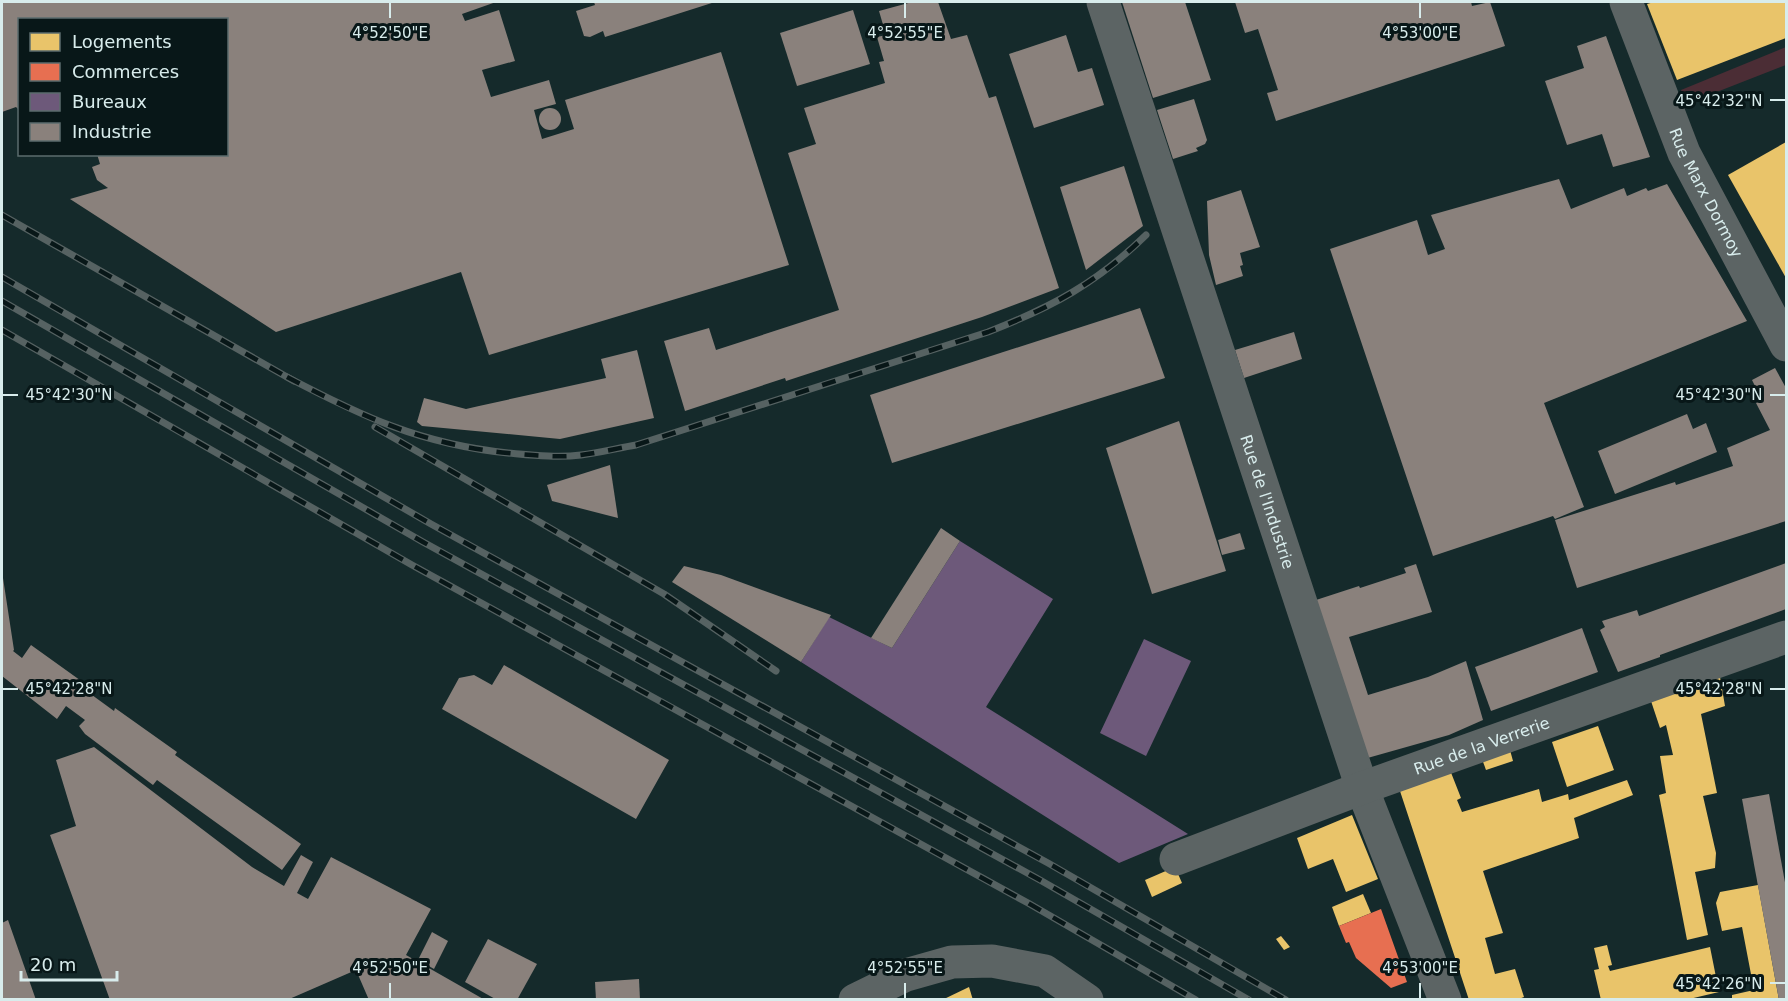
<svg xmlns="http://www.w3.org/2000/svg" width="1788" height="1001" font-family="'DejaVu Sans',sans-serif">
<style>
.green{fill:#4b2d35}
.homes{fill:#e9c46a}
.shops{fill:#e76f51}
.offices{fill:#6d597a}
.industry{fill:#8a817c}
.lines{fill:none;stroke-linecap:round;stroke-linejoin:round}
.minor{stroke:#5c6464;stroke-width:33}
.rail-casing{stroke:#566262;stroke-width:7}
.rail{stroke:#081718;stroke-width:4.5;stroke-dasharray:14;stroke-linecap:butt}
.ticks{fill:none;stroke:#d8ecec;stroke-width:2}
.labels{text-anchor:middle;stroke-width:6;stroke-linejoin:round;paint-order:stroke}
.street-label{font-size:16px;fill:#d8ecec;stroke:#081718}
.ticks-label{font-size:15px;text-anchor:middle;fill:#d8ecec;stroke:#081718;stroke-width:6;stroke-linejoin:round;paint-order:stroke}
</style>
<rect width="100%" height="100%" fill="#152a2b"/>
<path class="green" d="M1786 47V65L1686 104 1681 90Z"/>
<g class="homes">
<path d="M1654 2H1786V38L1677 80 1647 4Z"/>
<path d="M1786 142V278L1728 175Z"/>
<path d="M1720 677 1725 706 1701 714 1717 793 1703 796 1716 853 1715 868 1695 872 1708 935 1687 940 1659 795 1666 793 1660 756 1673 755 1666 725 1660 728 1651 701Z"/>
<path d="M1598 726 1614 770 1567 787 1552 742Z"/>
<path d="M1510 750 1513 761 1486 770 1482 759Z"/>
<path d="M1450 770 1461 798 1457 800 1462 812 1539 789 1542 802 1568 794 1569 800 1627 780 1633 795 1574 818 1579 838 1483 871 1503 933 1485 938 1495 974 1515 969 1524 997 1516 1000H1469L1399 788Z"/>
<path d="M1352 815 1378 879 1346 892 1333 859 1308 869 1297 838Z"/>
<path d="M1175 867 1182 883 1152 897 1145 880Z"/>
<path d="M1758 885 1779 1000H1732V995L1754 990 1742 927 1722 931 1716 903 1720 892Z"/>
<path d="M1363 894 1371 913 1339 926 1332 907Z"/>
<path d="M1281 936 1290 947 1284 950 1276 939Z"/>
<path d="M1607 945 1612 965 1608 966 1610 971 1710 947 1719 992 1685 1000H1601L1594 970 1599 969 1594 948Z"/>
<path d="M969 987 973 1000H942Z"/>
</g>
<path class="shops" d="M1381 909 1407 982 1391 988 1356 958 1349 942 1346 943 1339 926Z"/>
<g class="offices">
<path d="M960 541 1053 599 986 707 1188 834 1119 863 801 662 829 617 892 648Z"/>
<path d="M1144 639 1191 661 1146 756 1100 733Z"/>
</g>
<g class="industry">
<path d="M2 2H496L462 14 465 21 499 10 515 61 482 70 491 97 549 80 556 104 534 110 542 139 574 129 565 100 721 52 789 265 489 355 461 272 276 332 70 199 108 188 97 180 92 167 100 164 97 154H226V20H20V111L16 107 2 112Z"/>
<path d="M594 2H715L605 37 603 31 590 37 584 36 576 11 595 5Z"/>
<path d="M912 2H938L951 39 967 35 989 98 996 96 1059 288 982 317 786 381 785 378 685 411 664 341 709 328 716 350 839 310 788 153 816 144 804 108 885 83 879 62 884 61 877 37 886 35 879 11Z"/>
<path d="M1122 2H1185L1211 80 1153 98Z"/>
<path d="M1235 2H1471L1472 6 1490 2 1505 46 1276 121 1267 93 1278 90 1258 29 1245 33Z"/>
<path d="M853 10 870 64 797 86 780 33Z"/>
<path d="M1066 35 1078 72 1092 68 1104 105 1034 128 1009 54Z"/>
<path d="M1606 36 1650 157 1613 167 1602 134 1567 145 1545 81 1584 68 1577 46Z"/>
<path d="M1194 99 1207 140 1205 144 1196 148 1198 151 1173 159 1157 110Z"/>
<circle cx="550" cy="119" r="11"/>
<path d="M1124 166 1143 226 1086 270 1060 187Z"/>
<path d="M1559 179 1571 209 1624 188 1627 196 1646 188 1648 191 1667 184 1747 321 1544 403 1584 507 1555 519 1553 516 1433 556 1330 249 1417 220 1428 255 1445 249 1431 215Z"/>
<path d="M1241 190 1260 247 1240 253 1243 265 1240 266 1243 276 1216 285 1209 255 1207 201Z"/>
<path d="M1140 308 1165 378 892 463 870 395Z"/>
<path d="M1294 332 1302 359 1244 378 1235 350Z"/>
<path d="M637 350 654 418 560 439 422 426 417 422 424 398 466 409 479 406 606 378 601 359Z"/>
<path d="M1775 368 1786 388V521L1577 588 1555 520 1675 482 1676 485 1733 466 1727 448 1770 430 1756 403 1762 400 1752 380Z"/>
<path d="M1687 414 1693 429 1706 423 1717 452 1615 494 1598 451Z"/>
<path d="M1179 421 1226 571 1152 594 1106 448Z"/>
<path d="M610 465 618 518 552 501 547 485Z"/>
<path d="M941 528 960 541 892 648 871 638Z"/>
<path d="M1240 533 1245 549 1222 555 1218 540Z"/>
<path d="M1786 563V609L1660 655V657L1618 672 1600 630 1605 627 1602 621 1637 610 1639 616Z"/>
<path d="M1416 564 1432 612 1349 637 1368 695 1428 677 1466 661 1483 720 1449 735 1364 759 1316 600 1359 586 1360 588 1406 573 1404 568Z"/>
<path d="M684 566 721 575 831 615 801 662 672 582Z"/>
<path d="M3 578 14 650 13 651 22 658 31 645 84 683 81 687 114 711 115 708 177 752 175 755 301 844 282 870 157 780 153 785 85 734 79 726 85 720 66 706 57 719 2 676Z"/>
<path d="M1582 628 1598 672 1491 711 1475 667Z"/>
<path d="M504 665 669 760 636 819 442 709 459 678 474 675 492 685Z"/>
<path d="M94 747 252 867 284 886 301 855 313 862 297 893 308 899 331 857 431 909 406 955 485 1000H369L356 970 287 1000H110L50 835 76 826 56 760Z"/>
<path d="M1769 794 1786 888V1000H1779L1742 799Z"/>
<path d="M8 920 36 1000H2V923Z"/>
<path d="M432 932 448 941 434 969 418 960Z"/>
<path d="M488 939 537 964 517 1000H497L465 982Z"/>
<path d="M639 979 640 1000H596L595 982Z"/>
</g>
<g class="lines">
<g class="minor">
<path id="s1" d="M1103 2 1362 788 1445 1000"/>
<path id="s2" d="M1626 2 1684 153 1786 345"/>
<path id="s3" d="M1176 859 1362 788 1786 637"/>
<path d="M855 1000 906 975 952 962 992 961 1045 971 1087 1000"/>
</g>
<defs>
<g id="rail">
<path d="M2 215 294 381"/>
<path d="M2 277 431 524 1048 863 1286 1000"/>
<path d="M2 301 423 542 1040 880 1249 1000"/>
<path d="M2 330 412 565 1028 903 1196 1000"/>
<path d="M287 377C363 417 421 444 508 453 531 455 557 458 581 455 599 453 618 448 636 445L988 332C1052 307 1097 283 1146 235"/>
<path d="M375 427 664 594 776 671"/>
</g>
</defs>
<use href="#rail" class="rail-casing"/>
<use href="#rail" class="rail"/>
</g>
<path class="ticks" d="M390 3V18M905 3V18M1420 3V18M1770 100H1785M3 395H18M1770 395H1785M3 689H18M1770 689H1785M390 983V998M905 983V998M1420 983V998M1770 983H1785"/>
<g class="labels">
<g class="street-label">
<text dy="6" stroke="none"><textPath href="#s2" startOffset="207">Rue Marx Dormoy</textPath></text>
<text dy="6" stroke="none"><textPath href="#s1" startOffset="526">Rue de l'Industrie</textPath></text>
<text dy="6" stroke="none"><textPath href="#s3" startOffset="326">Rue de la Verrerie</textPath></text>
</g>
</g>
<g class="ticks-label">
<text x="390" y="38">4°52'50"E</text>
<text x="905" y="38">4°52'55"E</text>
<text x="1420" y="38">4°53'00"E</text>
<text x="1719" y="106">45°42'32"N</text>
<text x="69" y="400">45°42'30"N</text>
<text x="1719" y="400">45°42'30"N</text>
<text x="69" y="694">45°42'28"N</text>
<text x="1719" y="694">45°42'28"N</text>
<text x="390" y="973">4°52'50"E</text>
<text x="905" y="973">4°52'55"E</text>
<text x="1420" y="973">4°53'00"E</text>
<text x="1719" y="989">45°42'26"N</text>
</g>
<rect width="1788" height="1001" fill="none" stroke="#d8ecec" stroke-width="6"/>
<rect x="18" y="18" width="210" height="138" fill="#081718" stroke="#5b6c6d" stroke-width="1.5"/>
<rect x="30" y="33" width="30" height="18" fill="#e9c46a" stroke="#5b6c6d" stroke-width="1.5"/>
<text x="72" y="48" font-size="18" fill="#d8ecec">Logements</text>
<rect x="30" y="63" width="30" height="18" fill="#e76f51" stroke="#5b6c6d" stroke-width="1.5"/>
<text x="72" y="78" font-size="18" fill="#d8ecec">Commerces</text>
<rect x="30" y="93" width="30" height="18" fill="#6d597a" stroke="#5b6c6d" stroke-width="1.5"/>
<text x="72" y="108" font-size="18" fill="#d8ecec">Bureaux</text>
<rect x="30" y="123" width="30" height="18" fill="#8a817c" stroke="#5b6c6d" stroke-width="1.5"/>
<text x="72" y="138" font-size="18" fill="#d8ecec">Industrie</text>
<path d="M21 971v9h96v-9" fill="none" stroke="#d8ecec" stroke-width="3"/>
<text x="30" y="971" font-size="18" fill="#d8ecec" stroke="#081718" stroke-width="4.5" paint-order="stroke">20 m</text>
</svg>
